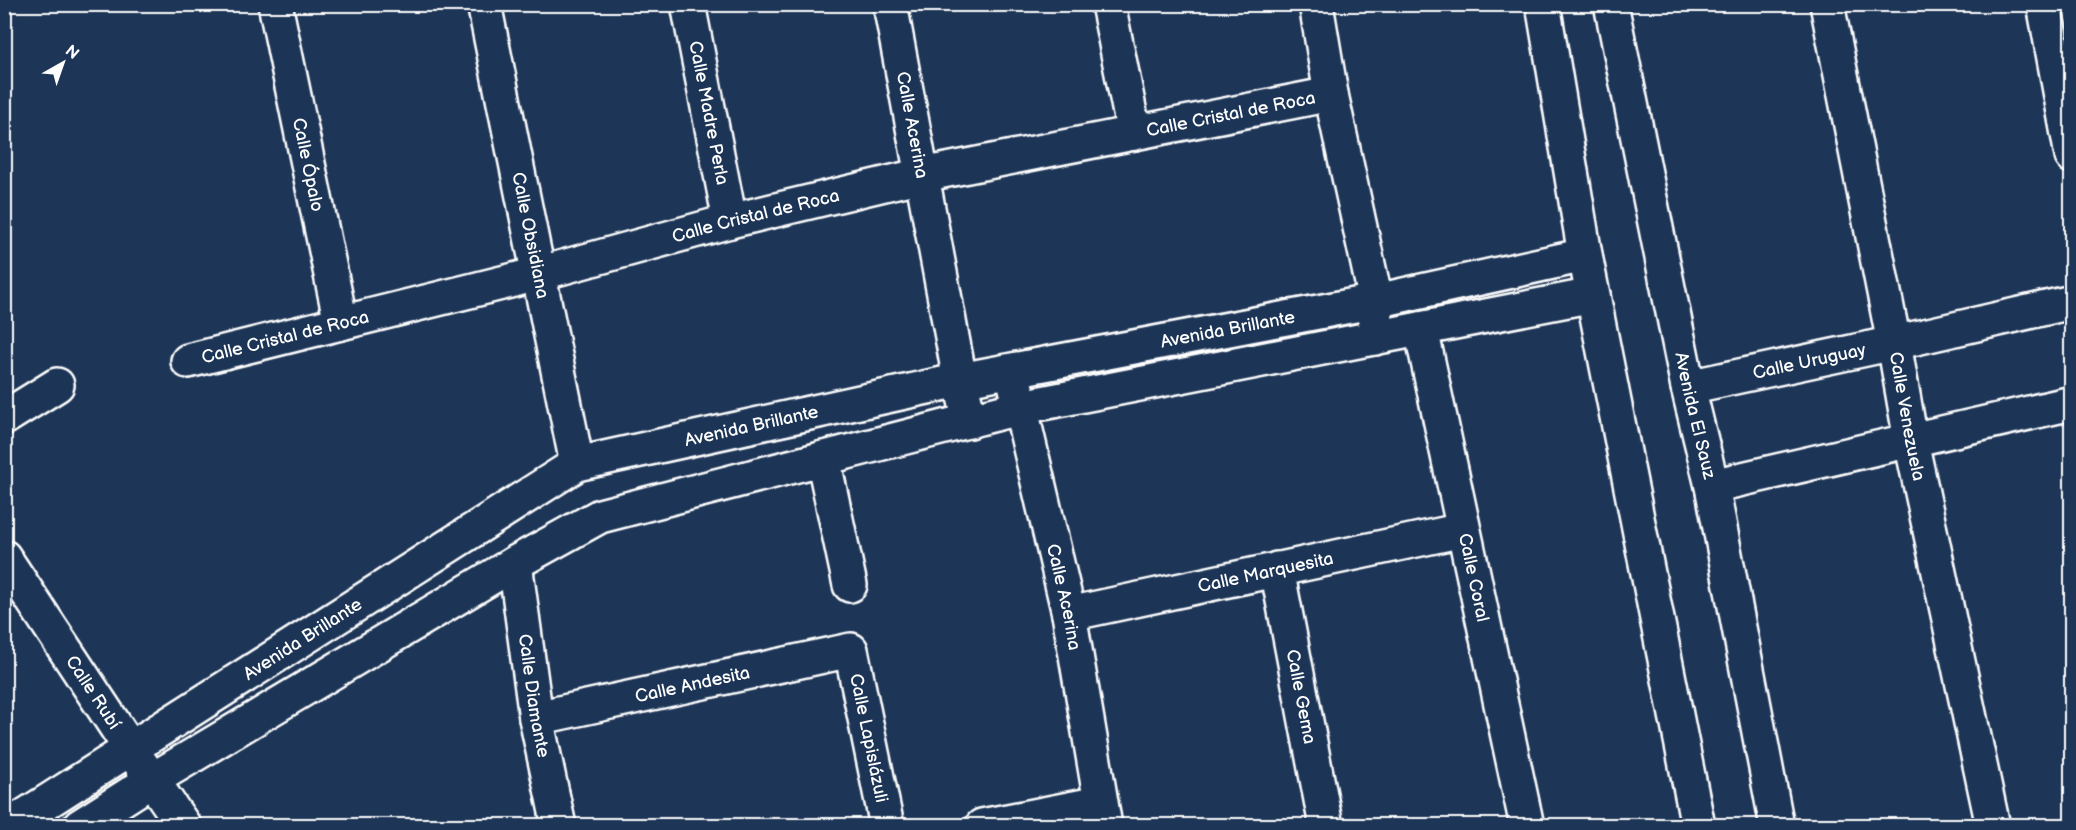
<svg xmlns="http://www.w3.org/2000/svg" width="2076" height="830" font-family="'Balsamiq Sans',sans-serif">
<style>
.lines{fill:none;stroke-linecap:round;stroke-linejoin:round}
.street-casing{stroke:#fff;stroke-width:38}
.secondary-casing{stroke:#fff;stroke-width:38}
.primary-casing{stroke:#fff;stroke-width:38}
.street{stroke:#1d3557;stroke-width:33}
.secondary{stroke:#1d3557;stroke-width:33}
.primary{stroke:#1d3557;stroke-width:33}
.labels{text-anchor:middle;stroke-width:6;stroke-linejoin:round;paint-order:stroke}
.street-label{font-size:18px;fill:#fff;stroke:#1d3557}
</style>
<rect width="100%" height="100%" fill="#1d3557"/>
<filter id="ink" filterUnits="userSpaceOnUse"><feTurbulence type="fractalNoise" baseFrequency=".0167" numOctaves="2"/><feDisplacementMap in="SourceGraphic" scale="12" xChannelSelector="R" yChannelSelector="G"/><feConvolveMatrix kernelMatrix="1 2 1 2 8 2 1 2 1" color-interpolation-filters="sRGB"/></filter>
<g filter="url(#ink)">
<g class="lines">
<defs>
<g id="street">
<path id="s1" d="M275 4 341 323"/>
<path id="s2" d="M484 4 577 464"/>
<path id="s3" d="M688 4 730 221"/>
<path id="s4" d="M890 4 960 380 970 421"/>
<path d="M1108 4 1134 133"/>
<path d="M1316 4 1331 94 1376 301 1375 338"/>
<path id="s5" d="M1827 4 1894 343 1911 441 1993 826"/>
<path d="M2044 4 2072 156"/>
<path id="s6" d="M1421 329 1527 826"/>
<path id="s7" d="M188 361 538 274 730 221 922 175 1331 94"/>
<path id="s8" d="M1012 371 1069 614 1105 826"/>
<path id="s9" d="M1688 387 1894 343 2072 302"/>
<path d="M4 418 57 385"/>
<path d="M823 458 850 585"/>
<path d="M1712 486 2072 403"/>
<path id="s10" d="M4 557 130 748 184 826"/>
<path id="s11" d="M515 563 536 718 559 826"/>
<path id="s12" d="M1277 569 1326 826"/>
<path id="s13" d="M1069 614 1463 530"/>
<path id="s14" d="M536 718 851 650 887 826"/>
<path d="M982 826 1100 803"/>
</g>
<g id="secondary">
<path id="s15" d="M9 826 577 464 960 380 1376 301 1585 255"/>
<path d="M80 826 152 780 515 563 600 516 1022 407 1593 295"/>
</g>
<g id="primary">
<path d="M1543 4 1585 255 1698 826"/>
<path id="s16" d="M1611 4 1688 387 1712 486 1777 826"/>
</g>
</defs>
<use href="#street" class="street-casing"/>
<use href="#secondary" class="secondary-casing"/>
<use href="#primary" class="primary-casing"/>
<use href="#street" class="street"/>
<use href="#secondary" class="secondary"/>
<use href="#primary" class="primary"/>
</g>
</g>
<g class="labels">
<g class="street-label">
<text dy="6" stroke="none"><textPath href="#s3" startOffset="111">Calle Madre Perla</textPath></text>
<text dy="6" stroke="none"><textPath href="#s7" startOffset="1072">Calle Cristal de Roca</textPath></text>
<text dy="6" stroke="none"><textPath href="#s4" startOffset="123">Calle Acerina</textPath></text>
<text dy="6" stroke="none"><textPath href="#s1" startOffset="164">Calle Ópalo</textPath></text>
<text dy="6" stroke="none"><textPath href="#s7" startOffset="586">Calle Cristal de Roca</textPath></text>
<text dy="6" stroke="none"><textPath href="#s2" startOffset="236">Calle Obsidiana</textPath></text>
<text dy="6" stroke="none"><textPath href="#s15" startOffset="1338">Avenida Brillante</textPath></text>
<text dy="6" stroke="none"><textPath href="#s7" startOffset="100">Calle Cristal de Roca</textPath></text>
<text dy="6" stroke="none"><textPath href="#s9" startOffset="124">Calle Uruguay</textPath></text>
<text dy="6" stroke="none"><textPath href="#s16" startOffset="420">Avenida El Sauz</textPath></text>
<text dy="6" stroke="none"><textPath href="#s5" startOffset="420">Calle Venezuela</textPath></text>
<text dy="6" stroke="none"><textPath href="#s15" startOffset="852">Avenida Brillante</textPath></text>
<text dy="6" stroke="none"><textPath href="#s13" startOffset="201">Calle Marquesita</textPath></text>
<text dy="6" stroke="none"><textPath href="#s6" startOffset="254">Calle Coral</textPath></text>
<text dy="6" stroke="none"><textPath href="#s8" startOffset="232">Calle Acerina</textPath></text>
<text dy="6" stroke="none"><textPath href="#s15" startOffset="348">Avenida Brillante</textPath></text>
<text dy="6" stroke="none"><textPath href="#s14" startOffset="160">Calle Andesita</textPath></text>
<text dy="6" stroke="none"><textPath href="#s10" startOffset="162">Calle Rubí</textPath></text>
<text dy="6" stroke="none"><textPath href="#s11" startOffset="134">Calle Diamante</textPath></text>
<text dy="6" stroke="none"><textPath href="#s12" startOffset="130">Calle Gema</textPath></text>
<text dy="6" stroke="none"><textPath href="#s14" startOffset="412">Calle Lapislázuli</textPath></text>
</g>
</g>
<rect width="2076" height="830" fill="none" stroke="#1d3557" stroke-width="24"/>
<rect x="12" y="12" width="2052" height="806" fill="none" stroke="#fff" stroke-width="2" filter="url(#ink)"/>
<g transform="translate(63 63) rotate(40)" stroke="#1d3557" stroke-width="4.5" paint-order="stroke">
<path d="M0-4.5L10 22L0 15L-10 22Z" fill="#ffffff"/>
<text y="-9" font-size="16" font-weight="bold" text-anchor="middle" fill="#ffffff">N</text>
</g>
</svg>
